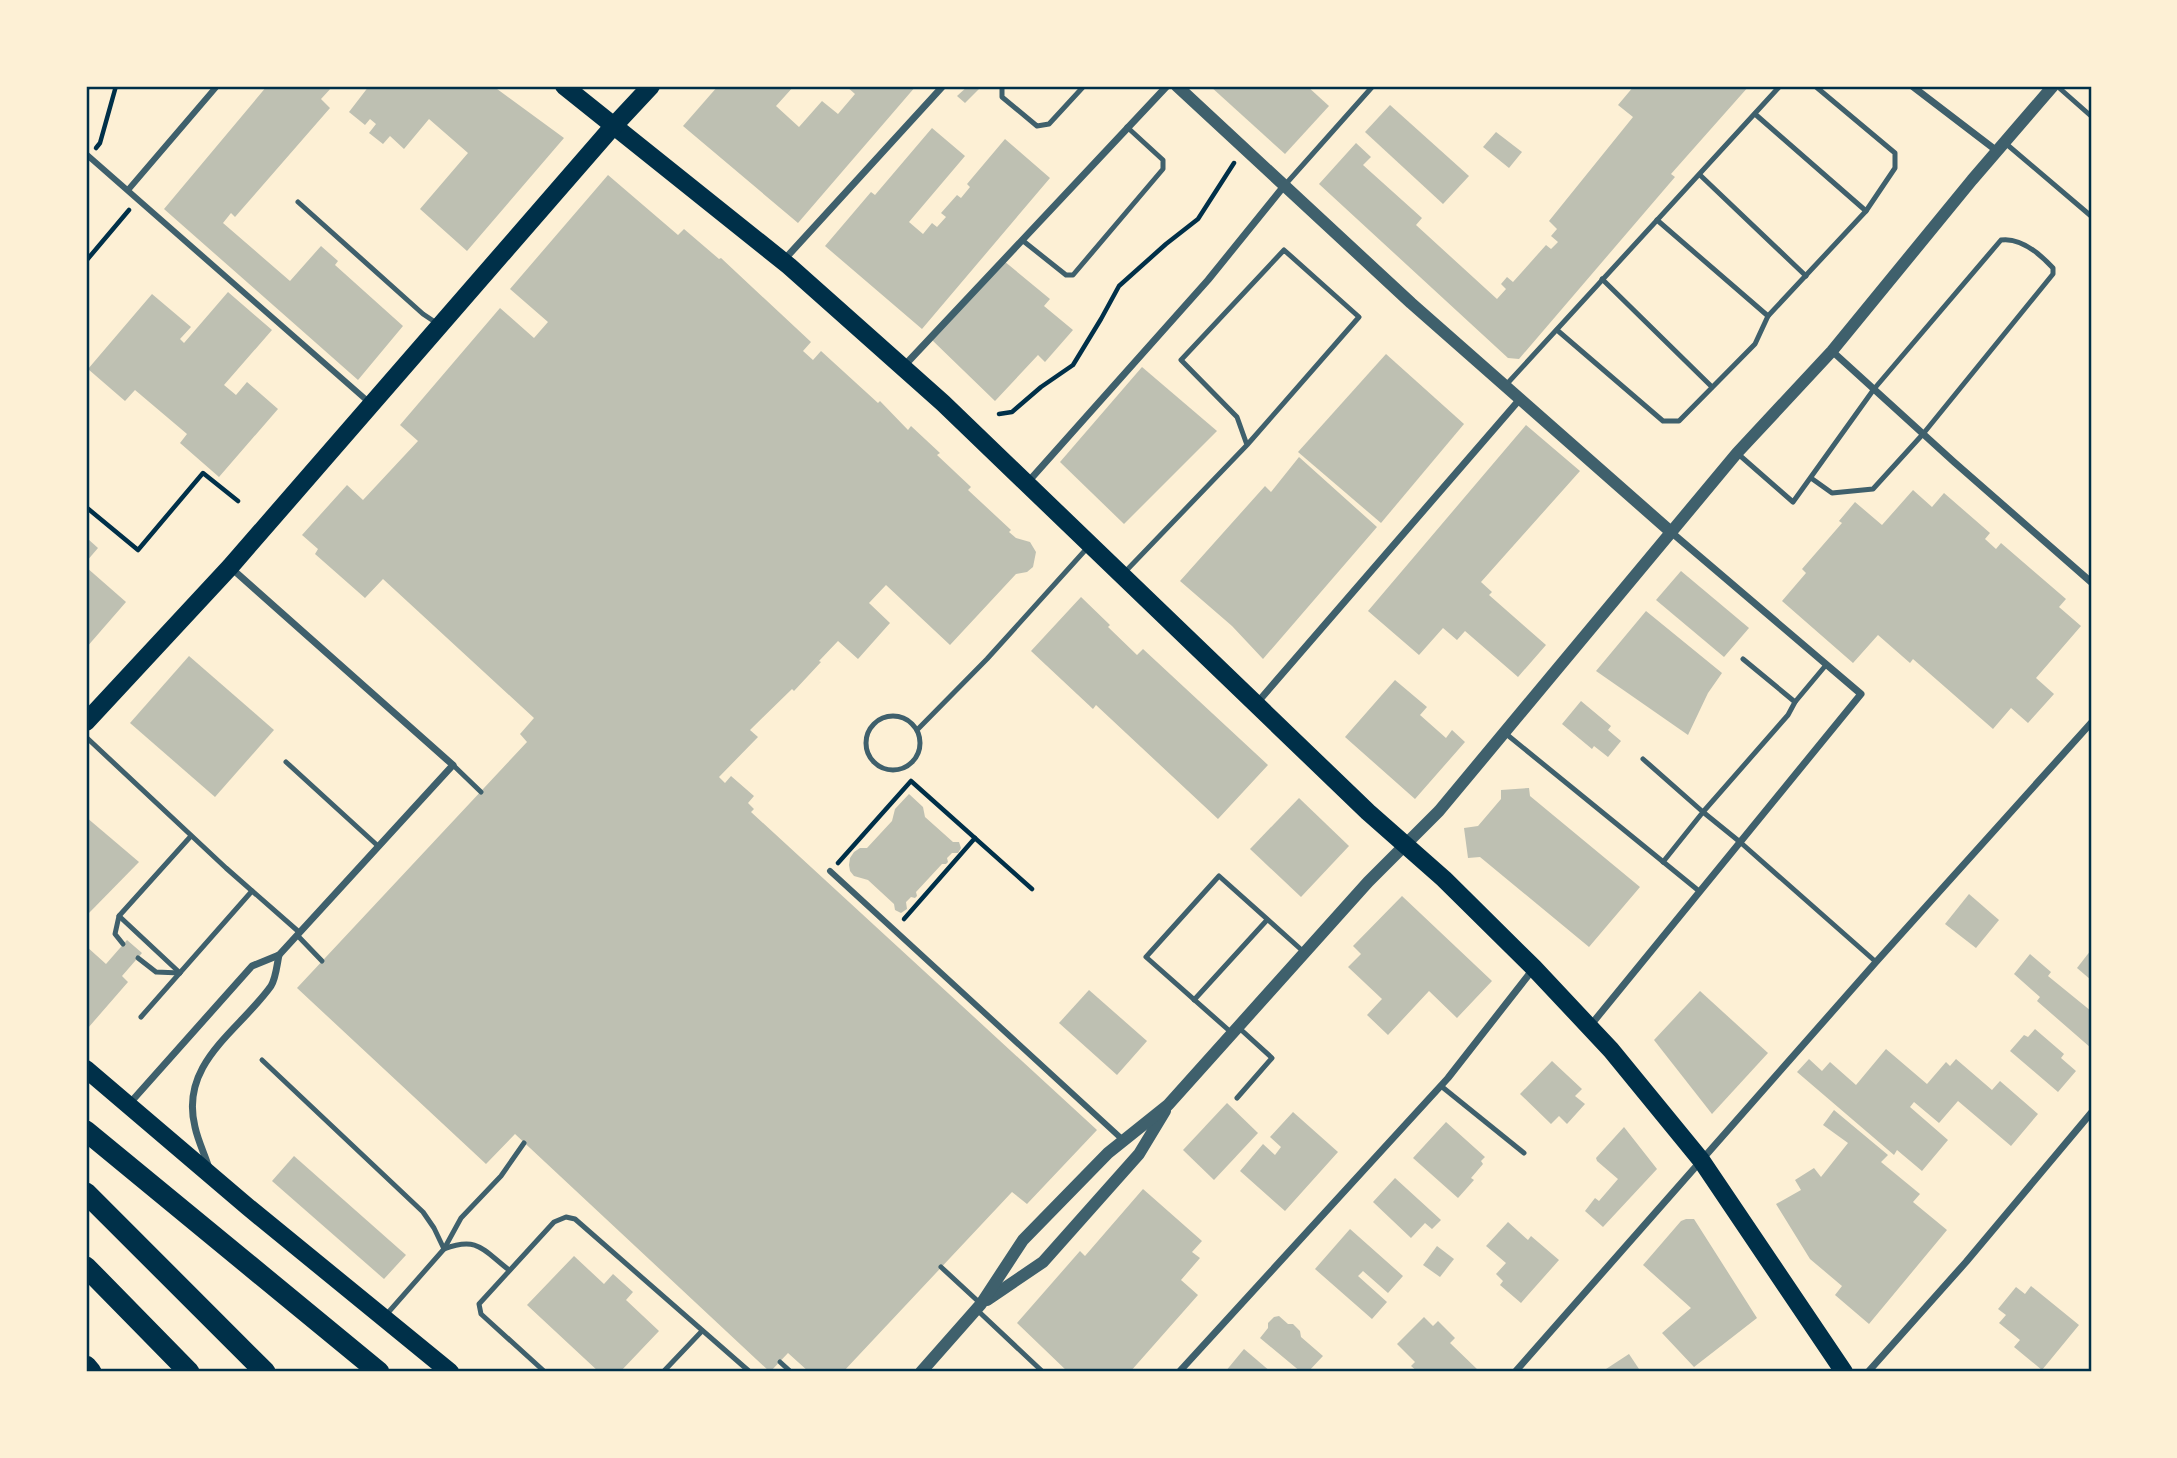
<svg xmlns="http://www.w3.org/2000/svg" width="2177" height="1458" font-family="Merriweather,serif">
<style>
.building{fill:#bec0b2}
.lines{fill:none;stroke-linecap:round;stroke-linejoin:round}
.path{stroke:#003049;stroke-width:4.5}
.service{stroke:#3f606c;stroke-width:5}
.pedestrian{stroke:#3f606c;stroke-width:6}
.minor{stroke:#3f606c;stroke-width:7}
.tertiary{stroke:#3f606c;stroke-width:12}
.primary{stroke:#003049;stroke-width:18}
.motorway{stroke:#003049;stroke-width:21}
.neatline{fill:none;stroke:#003049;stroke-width:2.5}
</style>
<rect width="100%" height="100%" fill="#fdf0d5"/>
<g class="building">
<path d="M267 86H333L321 99 330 108 235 217 231 213 223 223 290 281 321 246 338 261 335 265 403 326 358 380 164 209Z"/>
<path d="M369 86H493L564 138 467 251 420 209 468 153 429 119 404 149 390 136 383 144 369 133 376 124 370 119 365 125 349 112Z"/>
<path d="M718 86H794L776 106 799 127 822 101 838 114 855 94 846 86H916L798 223 683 126Z"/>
<path d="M968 86H978L980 88 965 103 957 96Z"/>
<path d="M1210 86H1307L1329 106 1285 154Z"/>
<path d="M1634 86H1749L1671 174 1675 177 1519 359 1508 358 1319 184 1356 143 1371 157 1363 165 1422 218 1416 225 1497 299 1506 289 1501 284 1507 277 1513 282 1546 245 1551 249 1558 242 1551 236 1557 229 1549 221 1633 117 1618 105Z"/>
<path d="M1390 105 1469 176 1443 204 1365 132Z"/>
<path d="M932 128 965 156 909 222 923 234 932 223 937 227 946 217 941 213 957 195 961 198 970 187 967 184 1005 139 1050 178 922 329 825 246 871 192 875 195Z"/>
<path d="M1496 132 1522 152 1509 168 1483 147Z"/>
<path d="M608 175 678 235 684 229 719 259 721 258 811 342 803 351 813 360 821 351 878 403 880 401 908 430 911 426 940 453 937 455 971 487 968 490 1011 530 1009 532 1016 538 1030 542 1036 552 1033 567 1027 572 1016 574 950 645 886 585 869 603 890 623 858 659 838 641 819 661 821 662 794 691 792 689 750 730 758 737 719 777 725 783 731 776 754 796 748 803 754 809 751 812 1097 1130 1027 1204 1012 1192 843 1372H809L788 1353 770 1372 515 1134 486 1164 297 988 527 742 520 734 534 718 383 579 365 598 315 554 318 549 302 535 347 485 363 500 418 441 400 425 500 308 534 338 548 322 510 289Z"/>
<path d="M1004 261 1050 299 1044 306 1073 330 1045 362 1038 355 995 401 932 340Z"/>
<path d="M228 292 272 330 224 385 236 395 247 382 278 409 219 477 180 443 187 434 135 390 125 401 88 369 152 294 191 327 180 339 184 343Z"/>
<path d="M1386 354 1464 424 1381 523 1298 452Z"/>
<path d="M1142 367 1217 431 1124 524 1060 462Z"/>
<path d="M1526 425 1580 471 1481 582 1492 592 1489 595 1546 645 1518 677 1465 631 1457 640 1443 628 1419 655 1368 611Z"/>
<path d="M1299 457 1377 527 1263 659 1232 626 1180 581 1265 486 1271 492Z"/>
<path d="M1913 490 1932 507 1944 493 1990 533 1985 539 1996 549 2001 543 2066 599 2059 607 2081 626 2036 678 2054 694 2028 723 2011 708 1993 729 1913 659 1910 663 1878 635 1853 663 1782 601 1806 573 1802 569 1842 523 1839 521 1855 502 1882 525Z"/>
<path d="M88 539 98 548 86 562V541Z"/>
<path d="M86 567 126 602 86 648Z"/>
<path d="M1681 571 1749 628 1724 657 1656 600Z"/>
<path d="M1081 597 1110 625 1108 627 1137 655 1143 649 1268 765 1218 819 1096 705 1093 709 1031 651Z"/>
<path d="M1646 611 1722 673 1708 693 1688 735 1596 671Z"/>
<path d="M189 656 274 730 215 797 130 723Z"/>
<path d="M1395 680 1427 707 1420 715 1446 738 1452 730 1465 742 1415 799 1345 737Z"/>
<path d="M1581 701 1611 726 1608 730 1621 741 1608 757 1594 746 1592 749 1562 724Z"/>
<path d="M1529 788 1530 796 1640 887 1589 947 1480 857 1468 858 1464 828 1478 826 1501 799V790Z"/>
<path d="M909 794 923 807 925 817 953 842H959L961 848 958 853H952L947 858 948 862 946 864H942L916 892 917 896 915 898 911 897 906 902 907 909 901 913 895 910 894 904 868 880 854 876 850 871 849 865 850 858 854 852 860 848H867L892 821 895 809Z"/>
<path d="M1299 798 1349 846 1301 897 1250 849Z"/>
<path d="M86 817 139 862 88 914 86 912Z"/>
<path d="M1969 894 1999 920 1976 948 1945 924Z"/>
<path d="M1402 896 1492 981 1457 1018 1429 991 1388 1035 1367 1015 1382 999 1348 967 1361 954 1353 946Z"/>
<path d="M127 940 142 953 122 976 128 982 88 1028 86 1026V946L106 964Z"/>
<path d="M2091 950V980L2077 968Z"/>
<path d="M2030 954 2051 972 2048 976 2091 1011V1048L2037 1001 2040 997 2014 974Z"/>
<path d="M1089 990 1147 1041 1117 1075 1059 1023Z"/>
<path d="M1700 991 1768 1053 1712 1114 1654 1040Z"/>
<path d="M2035 1029 2064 1054 2061 1058 2076 1071 2058 1092 2010 1051 2024 1035 2028 1037Z"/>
<path d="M1886 1049 1927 1084 1946 1062 1950 1066 1956 1059 1992 1090 2000 1081 2038 1114 2011 1146 1958 1101 1939 1123 1914 1102 1910 1107 1948 1140 1922 1171 1897 1150 1894 1155 1797 1072 1809 1059 1822 1071 1830 1062 1856 1085Z"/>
<path d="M1552 1061 1582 1089 1575 1096 1585 1104 1567 1124 1559 1116 1551 1124 1520 1094Z"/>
<path d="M1227 1103 1258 1133 1214 1180 1183 1150Z"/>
<path d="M1834 1110 1888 1155 1881 1162 1920 1194 1913 1202 1947 1230 1869 1324 1835 1295 1842 1286 1810 1259 1776 1204 1801 1190 1795 1180 1814 1168 1821 1177 1848 1143 1823 1125Z"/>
<path d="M1293 1112 1338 1152 1285 1211 1240 1171 1263 1144 1275 1155 1281 1147 1270 1137Z"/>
<path d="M1446 1122 1485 1157 1481 1161 1483 1164 1471 1178 1474 1180 1458 1198 1413 1158Z"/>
<path d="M1624 1127 1657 1169 1603 1227 1585 1211 1595 1198 1599 1201 1618 1179 1597 1161 1596 1158Z"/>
<path d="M294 1156 406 1255 384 1279 272 1181Z"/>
<path d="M1395 1178 1441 1220 1432 1229 1425 1223 1411 1238 1373 1202Z"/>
<path d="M1143 1189 1202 1241 1192 1252 1200 1258 1181 1280 1198 1295 1130 1372H1068L1017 1323 1080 1251 1085 1256Z"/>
<path d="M1686 1219H1694L1757 1318 1694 1367 1662 1333 1691 1308 1643 1265 1681 1221Z"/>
<path d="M1508 1222 1528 1240 1531 1236 1559 1260 1521 1303 1500 1285 1503 1281 1496 1274 1506 1263 1486 1246Z"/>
<path d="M1350 1229 1403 1276 1388 1293 1363 1271 1358 1276 1387 1302 1372 1319 1315 1269Z"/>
<path d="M1437 1246 1454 1259 1440 1277 1423 1265Z"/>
<path d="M574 1256 604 1284 613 1274 633 1292 626 1300 659 1331 620 1372H599L527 1305Z"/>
<path d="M2031 1286 2079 1325 2042 1370 2014 1347 2020 1340 1999 1323 2006 1315 1998 1309 2016 1287 2025 1294Z"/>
<path d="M1279 1316 1288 1324H1293L1300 1331 1301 1337 1323 1356 1308 1372H1301L1260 1338 1268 1328V1323L1274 1317Z"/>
<path d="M1424 1317 1433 1326 1438 1321 1455 1338 1450 1343 1478 1370 1476 1372H1418L1411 1366 1415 1362 1397 1344Z"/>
<path d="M1244 1349 1271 1372H1225Z"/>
<path d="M1629 1354 1641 1372H1608L1606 1369Z"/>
</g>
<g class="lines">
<g class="path">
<path d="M86 89 90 86"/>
<path d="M96 148 100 143 116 86"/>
<path d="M86 261 129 210"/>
<path d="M999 414 1012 412 1041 387 1073 365 1101 319 1119 286 1166 244 1198 219 1234 163"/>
<path d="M86 507 138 550 203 473 238 501"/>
<path d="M838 863 911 781 1032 889"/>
<path d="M904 919 975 838"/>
</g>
<g class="service">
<path d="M1002 86V97L1037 126 1049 124 1084 86"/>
<path d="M2057 86 2091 116"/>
<path d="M1755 114 1866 211"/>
<path d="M2004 142 2091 216"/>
<path d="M1700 175 1806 276"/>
<path d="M1284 186 1373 86"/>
<path d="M298 202 423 314 438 324"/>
<path d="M1657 220 1768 316"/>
<path d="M1022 240 1066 275H1073L1163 169V160L1127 127"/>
<path d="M1602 279 1712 387"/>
<path d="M1557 330 1663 421H1679L1755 344 1768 316 1866 211 1895 168V153L1815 86"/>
<path d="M1505 386 1780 86"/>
<path d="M1737 453 1793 502 1874 389 2001 240C2021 237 2040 254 2053 268V274L1923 434 1873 489 1832 493 1811 478"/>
<path d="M1123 574 1247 445 1359 317 1284 250 1181 360 1237 417 1247 445"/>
<path d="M1743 659 1795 702"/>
<path d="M1826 665 1795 702 1788 715 1703 812 1740 842 1876 962"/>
<circle cx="893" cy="743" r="27"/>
<path d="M917 730 987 659 1089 546"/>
<path d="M1505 733 1699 891"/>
<path d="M86 737 226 868 299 932"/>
<path d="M1643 759 1703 812 1663 862"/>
<path d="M286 762 378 846"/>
<path d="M453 765 481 792"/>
<path d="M119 916 180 973"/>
<path d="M297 935 322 961"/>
<path d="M123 944 115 934 119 916 191 836"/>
<path d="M138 958 156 972 180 973"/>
<path d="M1194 1000 1267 920"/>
<path d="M141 1017 252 891"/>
<path d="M1233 1034 1146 957 1219 876 1305 953"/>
<path d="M262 1060 423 1212 434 1228 444 1249"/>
<path d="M1441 1086 1524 1153"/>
<path d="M1237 1098 1272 1058 1238 1027"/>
<path d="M444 1249C478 1236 483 1250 509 1270"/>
<path d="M941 1267 981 1304"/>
<path d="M976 1309 1043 1372"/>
<path d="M386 1315 444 1249 461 1218 501 1176 524 1143"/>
<path d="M780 1362 791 1372"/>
<path d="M545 1372 481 1314 479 1304 554 1222 566 1217 575 1219 750 1372"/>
<path d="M663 1372 702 1331"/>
</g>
<g class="pedestrian">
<path d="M86 154 371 404"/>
<path d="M128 190 217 86"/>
<path d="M830 871 1123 1140"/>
</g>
<g class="minor">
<path d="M1912 86 1997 151"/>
<path d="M783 261 943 86"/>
<path d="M1832 351 1954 462 2091 582"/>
<path d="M904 366 1167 86"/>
<path d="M1028 482 1208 280 1284 186"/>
<path d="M1257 703 1520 399"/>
<path d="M1590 1026 1861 694 1671 532"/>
<path d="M130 1103 252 966 279 955 453 765 230 567"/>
<path d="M209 1168C205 1155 198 1141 195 1127 179 1063 239 1031 271 986 276 978 277 964 279 955"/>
<path d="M1179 1372 1448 1078 1534 968"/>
<path d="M1515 1372 1876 962 2091 723"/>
<path d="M1868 1372 1966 1262 2091 1113"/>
</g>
<g class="tertiary">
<path d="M1177 86 1411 303 1671 532"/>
<path d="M987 1300 1043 1262 1139 1154 1165 1111"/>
<path d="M921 1372 981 1304 1023 1240 1108 1153 1168 1105 1368 882 1439 811 1737 453 1832 351 1972 180 2053 86"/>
</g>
<g class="primary">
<path d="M564 86 789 266 943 403 1368 812 1444 879 1534 968 1611 1050 1701 1160 1844 1372"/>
<path d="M86 722 230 567 609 131 651 86"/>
<path d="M86 1069 248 1207 450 1372"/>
</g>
<g class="motorway">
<path d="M86 1131 379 1372"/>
<path d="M86 1193 265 1372"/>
<path d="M86 1267 189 1372"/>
<path d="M86 1366 91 1372"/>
</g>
</g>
<rect width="2177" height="1458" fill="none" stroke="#fdf0d5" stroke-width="175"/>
<rect x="88" y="88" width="2002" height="1282" class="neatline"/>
</svg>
